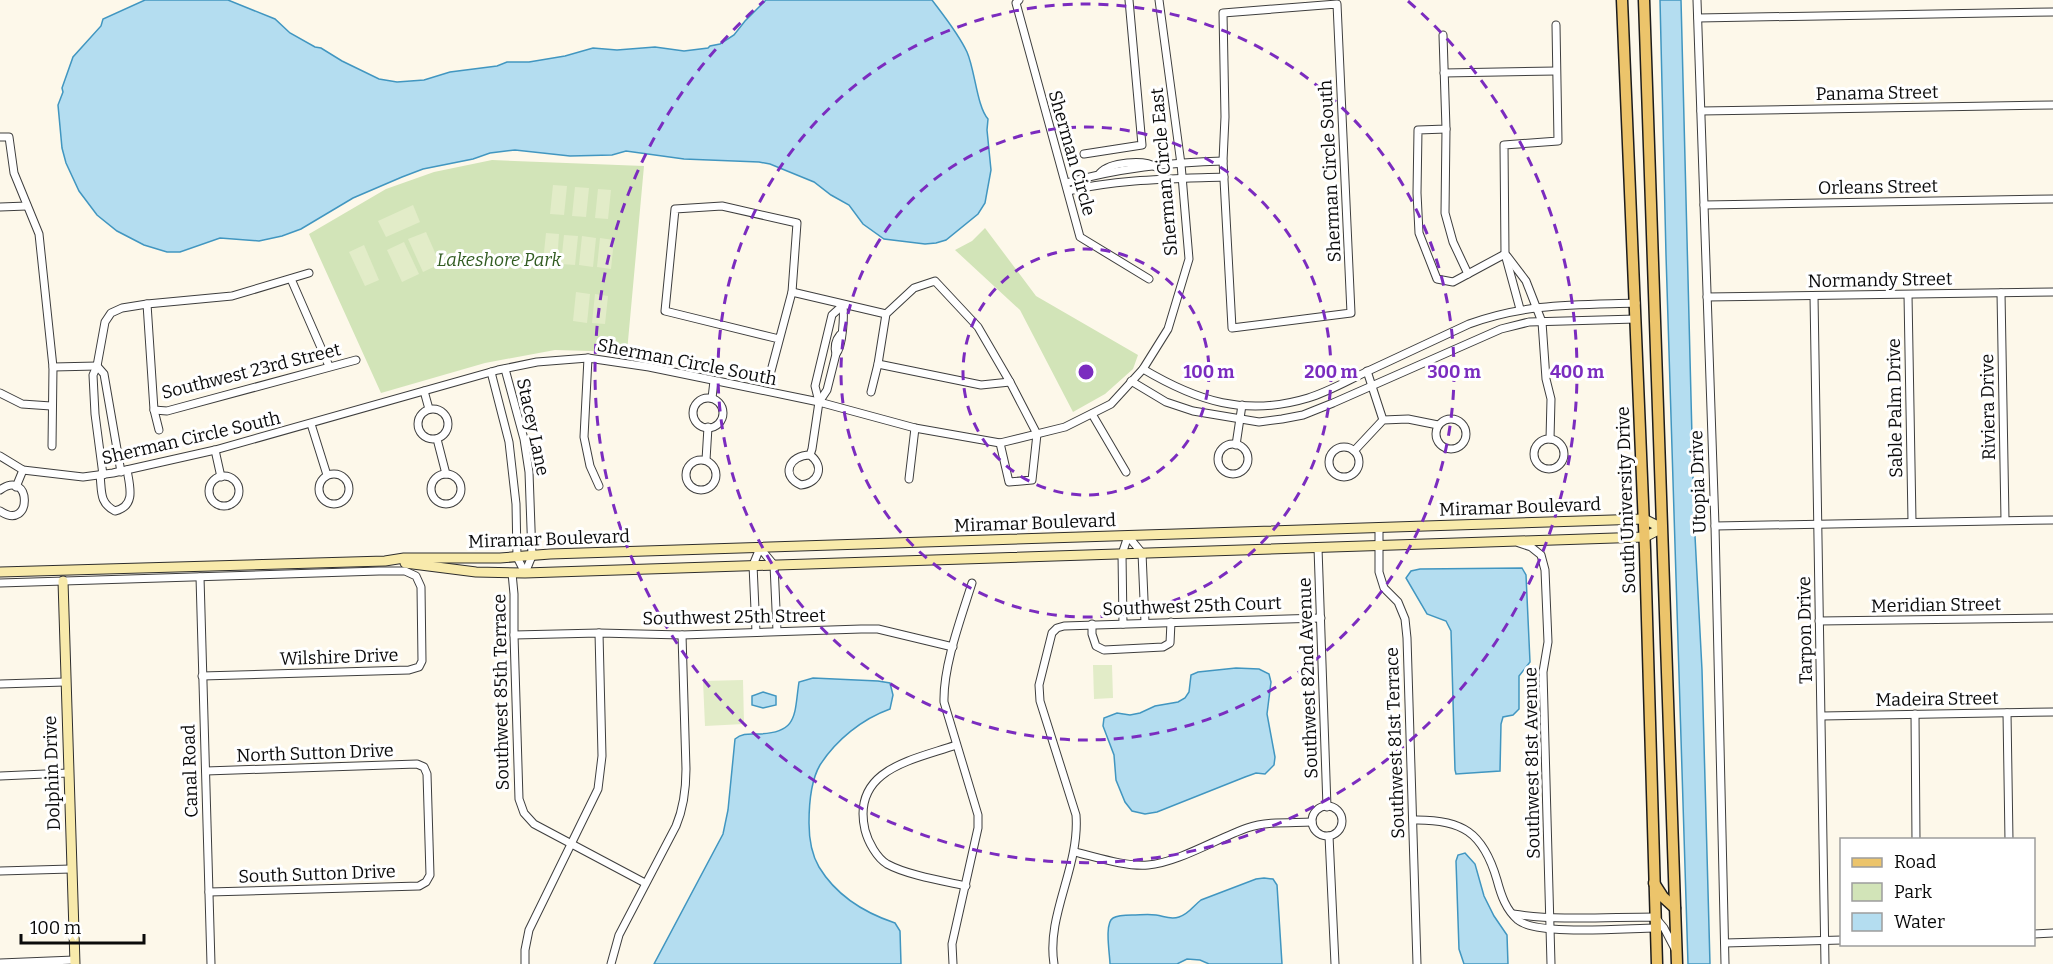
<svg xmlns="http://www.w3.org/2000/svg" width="2053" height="964" font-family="Bitter,serif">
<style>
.green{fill:#d2e4b8}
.pitch{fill:#e2ecc8}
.water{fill:#b4ddf0;stroke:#4196c0;stroke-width:1.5}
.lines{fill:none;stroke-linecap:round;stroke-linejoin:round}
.street-casing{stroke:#3e3e3e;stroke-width:9}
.secondary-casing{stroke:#2d2d2d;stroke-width:11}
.primary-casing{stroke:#1c1c1c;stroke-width:13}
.street{stroke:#fff;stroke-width:7}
.secondary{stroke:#f8eaab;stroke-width:9}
.primary{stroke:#ecc46b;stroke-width:10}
.ring{fill:none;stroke:#7b2cbf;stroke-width:3;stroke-dasharray:10 8}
.labels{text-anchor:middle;stroke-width:6;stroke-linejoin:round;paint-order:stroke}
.street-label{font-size:18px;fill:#0b0b0b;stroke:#fff}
.park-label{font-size:18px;font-style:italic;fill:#325c22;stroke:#fff}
.centre{fill:#7b2cbf;stroke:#fff;stroke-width:3}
.ring-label{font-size:18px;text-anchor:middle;font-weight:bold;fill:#7b2cbf;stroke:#fff;stroke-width:6;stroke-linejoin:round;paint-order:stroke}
</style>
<rect width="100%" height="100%" fill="#fdf8ea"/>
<g class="green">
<path d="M492 160 644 166 627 352 555 350 485 363 381 393 309 234 386 189 434 172Z"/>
<path d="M985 228 1036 296 1138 355 1133 369 1105 394 1073 412 1020 310 955 250 972 241Z"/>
</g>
<g class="pitch">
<path d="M553 185 567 186 564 215 550 214Z"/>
<path d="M575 187 589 188 586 217 572 216Z"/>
<path d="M598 189 611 190 608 219 595 218Z"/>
<path d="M413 205 420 222 386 237 378 221Z"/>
<path d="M426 232 440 264 423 272 408 239Z"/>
<path d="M546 233 559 234 557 263 543 262Z"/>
<path d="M564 235 578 236 575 265 561 264Z"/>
<path d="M582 236 596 238 593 267 579 265Z"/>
<path d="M600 238 614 240 611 269 597 267Z"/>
<path d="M404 242 419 274 402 282 387 250Z"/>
<path d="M364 245 379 280 365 286 349 252Z"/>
<path d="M576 292 590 294 587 323 573 321Z"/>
<path d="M595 294 608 296 605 324 592 323Z"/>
<path d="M1093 665H1112L1113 698 1094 699Z"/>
<path d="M743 680 744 724 705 726 703 681Z"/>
</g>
<g class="water">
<path d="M145 0H228L275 19 290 33 315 47 321 48 342 61 379 79 397 82 424 80 450 72 497 66 507 62H529L565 56 593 48 617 50 655 47 684 51 708 48 710 46 720 44 734 35 745 21 766 0H932C944 16 958 33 967 52 975 70 977 107 988 119L987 130 991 170 985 203 978 214 946 240 936 243 925 244 884 239 863 224 849 205 831 195 814 182 770 164 759 162 684 159 626 151 612 155 570 156 515 150 490 153 473 159 423 169 402 177 353 198 301 229 282 236 259 241 220 238 180 252H167L144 245 117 231 97 215 79 191 66 163 62 148 58 105 63 92 62 88 73 57 101 26 103 19Z"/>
<path d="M1660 0H1681L1694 517 1702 670 1710 964H1688L1666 255Z"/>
<path d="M1522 568 1526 575 1530 662 1519 676V709L1513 715 1503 717 1501 724 1500 771 1456 774 1455 770 1451 631 1446 621 1427 614 1406 578 1411 571 1420 569Z"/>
<path d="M1236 668 1259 669 1269 674 1271 682 1267 714 1275 757 1274 765 1265 774 1256 773 1245 777 1157 812 1145 814 1132 811 1125 802 1116 780 1114 755 1103 726 1104 718 1117 713 1130 715 1140 713 1155 706 1178 702 1185 698 1189 692 1191 675 1198 672Z"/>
<path d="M813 678 878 681 890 683 893 695 890 709C862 719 836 740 820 765 810 782 809 805 809 823 809 838 812 855 819 867 836 895 865 913 895 923L900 931 901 964H654L723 834 728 810 735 739C742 733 749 734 758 734 799 733 794 714 799 682Z"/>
<path d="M763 692 776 696V705L763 708 752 705V696Z"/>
<path d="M1465 853 1475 864 1484 896 1494 916 1507 935 1508 964H1464L1459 949 1456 861 1458 855Z"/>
<path d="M1264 878 1273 879 1277 885 1282 964H1209L1200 960 1187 959 1177 964H1110C1110 955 1104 923 1113 918 1118 915 1126 915 1132 915 1140 915 1148 914 1156 915 1164 916 1170 920 1179 917 1189 914 1193 906 1201 900L1256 879Z"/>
</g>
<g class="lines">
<defs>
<g id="street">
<path d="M1019 0 1016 3 1080 237 1149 279"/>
<path d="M1697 0 1715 526 1725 964"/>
<path d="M1337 4 1351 313 1232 328 1223 161 1225 117 1223 13Z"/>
<path d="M1698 18 2053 12"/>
<path d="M1443 35 1446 129 1418 130 1417 193 1419 233 1437 279 1453 282 1505 254"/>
<path d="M1444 73 1556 71"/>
<path d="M1701 111 2053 105"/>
<path d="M1446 129 1445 213 1453 242 1468 274"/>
<path d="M0 137H9L14 173 39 234 53 367 52 446"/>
<path d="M1084 154 1142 145 1129 0"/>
<path d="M1100 173C1110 162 1144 159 1156 167"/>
<path d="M1066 183C1114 169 1173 162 1223 161"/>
<path d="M1068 191C1119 179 1172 179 1224 177"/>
<path d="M1704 205 2053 199"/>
<path d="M0 207 27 206"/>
<path d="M1507 256 1526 281 1542 322 1546 379 1551 399 1550 439"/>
<path d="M291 279 329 366"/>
<path d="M792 292 886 314"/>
<path d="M2001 293 2005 520"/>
<path d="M1908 295 1912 521"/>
<path d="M1814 296 1825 964"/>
<path d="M1707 297 2053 292"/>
<path d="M147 304 154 410 159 430"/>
<path d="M1520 309 1505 254 1504 145 1558 141 1556 25"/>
<path d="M836 354C843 346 844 316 843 305"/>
<path d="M588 358 584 437 590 466 599 486"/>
<path d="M878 364 981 385 1010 382"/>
<path d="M97 366 104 374 121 472"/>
<path d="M53 367 97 366"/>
<path d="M505 369 524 439 529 472 532 556 525 573"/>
<path d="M1143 369C1197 401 1245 417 1308 398 1328 392 1347 381 1366 372 1400 356 1435 340 1469 324 1527 303 1576 305 1636 303"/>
<path d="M771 371 792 292 797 223 722 206 675 209 665 311 779 339"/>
<path d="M1367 371 1383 420"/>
<path d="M491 372 509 442 516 504 517 557 525 573"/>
<path d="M1131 381 1166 402 1193 411 1259 422 1282 419 1303 415 1333 403 1501 329 1529 322 1636 319"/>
<path d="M424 391 429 409"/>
<path d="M871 392 878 364 886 314 914 288 935 281 978 327 1010 382 1037 434 1032 480 1009 482 1000 443"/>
<path d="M0 393 22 404 51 406"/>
<path d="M712 398 714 381"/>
<circle cx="708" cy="413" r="15"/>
<path d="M819 402 827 390 836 354C834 346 835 341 840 335"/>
<circle cx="433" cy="424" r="15"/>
<path d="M154 410 167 411 356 360"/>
<path d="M1092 414 1126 472"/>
<circle cx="1451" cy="434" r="15"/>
<path d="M311 424 327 475"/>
<path d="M437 439 446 474"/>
<circle cx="1549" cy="454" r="15"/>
<circle cx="1233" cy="459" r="15"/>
<path d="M1236 445 1242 405"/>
<circle cx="1344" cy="462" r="15"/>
<path d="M215 450 221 477"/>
<path d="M1354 451 1383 420 1408 419 1438 425"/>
<path d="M810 455C825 466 819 483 801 485 780 476 789 455 810 455L812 449 819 402 815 386 832 315 843 305"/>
<path d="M0 456 23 470 83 477 113 473 215 450 498 370 537 362 588 358 649 367 819 402 915 428 1000 443 1065 427 1111 404 1143 369 1168 329 1189 259 1181 164 1159 0"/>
<path d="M706 460 708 427"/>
<circle cx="701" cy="475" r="15"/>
<circle cx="334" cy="489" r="15"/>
<circle cx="446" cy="489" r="15"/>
<path d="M100 475C102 491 99 503 115 511 136 506 130 487 127 470"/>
<path d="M103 475 95 414 93 375 97 366 105 322 111 313 122 308 147 304 232 296 309 273"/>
<circle cx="224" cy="491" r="15"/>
<path d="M909 479 915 428"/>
<path d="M16 487 23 470"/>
<path d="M0 490C32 467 33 533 0 511"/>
<path d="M1715 526 2053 520"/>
<path d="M1379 528V572L1384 588 1398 602 1405 619 1407 638 1417 964"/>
<path d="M1519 543 1531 547 1541 555 1545 570 1548 642 1543 672 1551 964"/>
<path d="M1318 548 1327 807"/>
<path d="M512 573 514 594V635L519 799 524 813 534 824 645 883"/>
<path d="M200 577 211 964"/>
<path d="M0 583 379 571H405L416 576 421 587 422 661 419 667 409 670 202 676"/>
<path d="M1819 621 2053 618"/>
<path d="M1092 624V634L1096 646 1104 650 1163 647 1170 643 1171 622"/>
<path d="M1123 624 1122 554 1128 536 1142 553 1145 623"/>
<path d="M756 632 753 565 760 548 774 565 777 631"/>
<path d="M514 635 599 633 682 635 861 629H878L953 647"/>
<path d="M0 684 65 682"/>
<path d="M2007 713 2009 840"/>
<path d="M1915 714 1916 840"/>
<path d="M1822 716 2053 712"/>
<path d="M956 745C913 760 851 769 865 830 868 842 877 858 887 864 907 875 943 881 966 886"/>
<path d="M206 771 417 764 424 767 427 774 430 875 426 882 419 886 209 892"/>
<path d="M0 776 68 773"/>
<circle cx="1327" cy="821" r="15"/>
<path d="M1413 820C1462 819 1483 832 1497 880 1501 895 1506 910 1518 920 1536 936 1629 928 1655 928"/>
<path d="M1329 836 1335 964"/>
<path d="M1075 852C1096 857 1126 867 1148 865 1177 863 1218 838 1247 828 1268 821 1291 823 1312 822"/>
<path d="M0 871 71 869"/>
<path d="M1513 914C1559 921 1608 917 1655 917L1664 928 1675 949"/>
<path d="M2034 934 2053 933"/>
<path d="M1725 943 1842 940"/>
<path d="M0 963 74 960"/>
<path d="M525 964V950L529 930 598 789 602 756 599 633"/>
<path d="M611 964 619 935 676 826C684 807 686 789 686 769L682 635"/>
<path d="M953 964 952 944 978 828V815L944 702C943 666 961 618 972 583"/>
<path d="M1054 964C1046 915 1080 867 1076 815L1040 701 1039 685 1052 633 1057 628 1064 626 1321 618"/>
</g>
<g id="secondary">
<path d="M405 563 476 572 525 573 1645 537 1662 528"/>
<path d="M0 572 385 561 404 558H500L550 554 1644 519 1662 528"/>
<path d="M63 581 75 964"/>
</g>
<g id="primary">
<path d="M1622 0 1645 550 1657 964"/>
<path d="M1644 0 1677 964"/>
<path d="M1654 883 1663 897 1675 908"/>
</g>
</defs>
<use href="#street" class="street-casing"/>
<use href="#secondary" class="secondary-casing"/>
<use href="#primary" class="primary-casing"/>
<use href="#street" class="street"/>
<use href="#secondary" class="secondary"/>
<use href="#primary" class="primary"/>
</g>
<g class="ring">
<circle cx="1086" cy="372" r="123"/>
<circle cx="1086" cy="372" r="245"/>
<circle cx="1086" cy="372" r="368"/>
<path d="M1408 1A491 491 0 1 1 764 1"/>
</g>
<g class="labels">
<g class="street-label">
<text transform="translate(1877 93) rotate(-1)" y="6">Panama Street</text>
<text transform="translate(1072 153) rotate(74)" y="6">Sherman Circle</text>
<text transform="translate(1330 171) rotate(-93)" y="6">Sherman Circle South</text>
<text transform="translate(1164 172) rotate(-95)" y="6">Sherman Circle East</text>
<text transform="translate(1878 187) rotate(-1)" y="6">Orleans Street</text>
<text transform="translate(1880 280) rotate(-1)" y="6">Normandy Street</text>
<text transform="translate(687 362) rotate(11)" y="6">Sherman Circle South</text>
<text transform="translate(251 371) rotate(-14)" y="6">Southwest 23rd Street</text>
<text transform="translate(1988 407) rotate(-91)" y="6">Riviera Drive</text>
<text transform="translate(1895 408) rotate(-91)" y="6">Sable Palm Drive</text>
<text transform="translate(533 427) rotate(78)" y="6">Stacey Lane</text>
<text transform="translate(191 438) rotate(-13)" y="6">Sherman Circle South</text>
<text transform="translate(1698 482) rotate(-92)" y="6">Utopia Drive</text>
<text transform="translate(1626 500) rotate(-92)" y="6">South University Drive</text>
<text transform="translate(1520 507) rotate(-2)" y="6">Miramar Boulevard</text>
<text transform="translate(1035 523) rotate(-2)" y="6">Miramar Boulevard</text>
<text transform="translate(549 539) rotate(-2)" y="6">Miramar Boulevard</text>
<text transform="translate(1936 605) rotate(-1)" y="6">Meridian Street</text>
<text transform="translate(1192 606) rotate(-2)" y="6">Southwest 25th Court</text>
<text transform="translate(734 617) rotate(-1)" y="6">Southwest 25th Street</text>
<text transform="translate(1805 630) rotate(-91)" y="6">Tarpon Drive</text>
<text transform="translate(339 657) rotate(-2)" y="6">Wilshire Drive</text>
<text transform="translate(1308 678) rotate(-92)" y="6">Southwest 82nd Avenue</text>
<text transform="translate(501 692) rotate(-91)" y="6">Southwest 85th Terrace</text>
<text transform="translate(1937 699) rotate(-1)" y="6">Madeira Street</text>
<text transform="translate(1395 743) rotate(-92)" y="6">Southwest 81st Terrace</text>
<text transform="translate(315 753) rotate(-2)" y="6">North Sutton Drive</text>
<text transform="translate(1532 763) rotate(-91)" y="6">Southwest 81st Avenue</text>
<text transform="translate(190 771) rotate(-92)" y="6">Canal Road</text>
<text transform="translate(52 773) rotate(-92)" y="6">Dolphin Drive</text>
<text transform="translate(317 874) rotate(-2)" y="6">South Sutton Drive</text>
</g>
<g class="park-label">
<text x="499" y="266">Lakeshore Park</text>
</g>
</g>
<circle cx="1086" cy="372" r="9" class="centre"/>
<g class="ring-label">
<text x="1209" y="378">100 m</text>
<text x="1331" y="378">200 m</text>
<text x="1454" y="378">300 m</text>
<text x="1577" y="378">400 m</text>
</g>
<rect x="1840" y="838" width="195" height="108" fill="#ffffff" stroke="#9d9d9d" stroke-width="1.5"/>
<rect x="1852" y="858" width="30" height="9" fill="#ecc46b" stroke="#9d9d9d" stroke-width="1.5"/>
<text x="1894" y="868" font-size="18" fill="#0b0b0b">Road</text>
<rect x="1852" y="883" width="30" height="18" fill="#d2e4b8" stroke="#9d9d9d" stroke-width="1.5"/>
<text x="1894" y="898" font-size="18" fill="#0b0b0b">Park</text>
<rect x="1852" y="913" width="30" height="18" fill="#b4ddf0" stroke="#9d9d9d" stroke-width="1.5"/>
<text x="1894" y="928" font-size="18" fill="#0b0b0b">Water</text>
<path d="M21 934v9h123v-9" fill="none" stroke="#0b0b0b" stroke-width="3"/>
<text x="30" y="934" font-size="18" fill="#0b0b0b" stroke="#ffffff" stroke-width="4.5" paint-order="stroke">100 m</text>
</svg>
